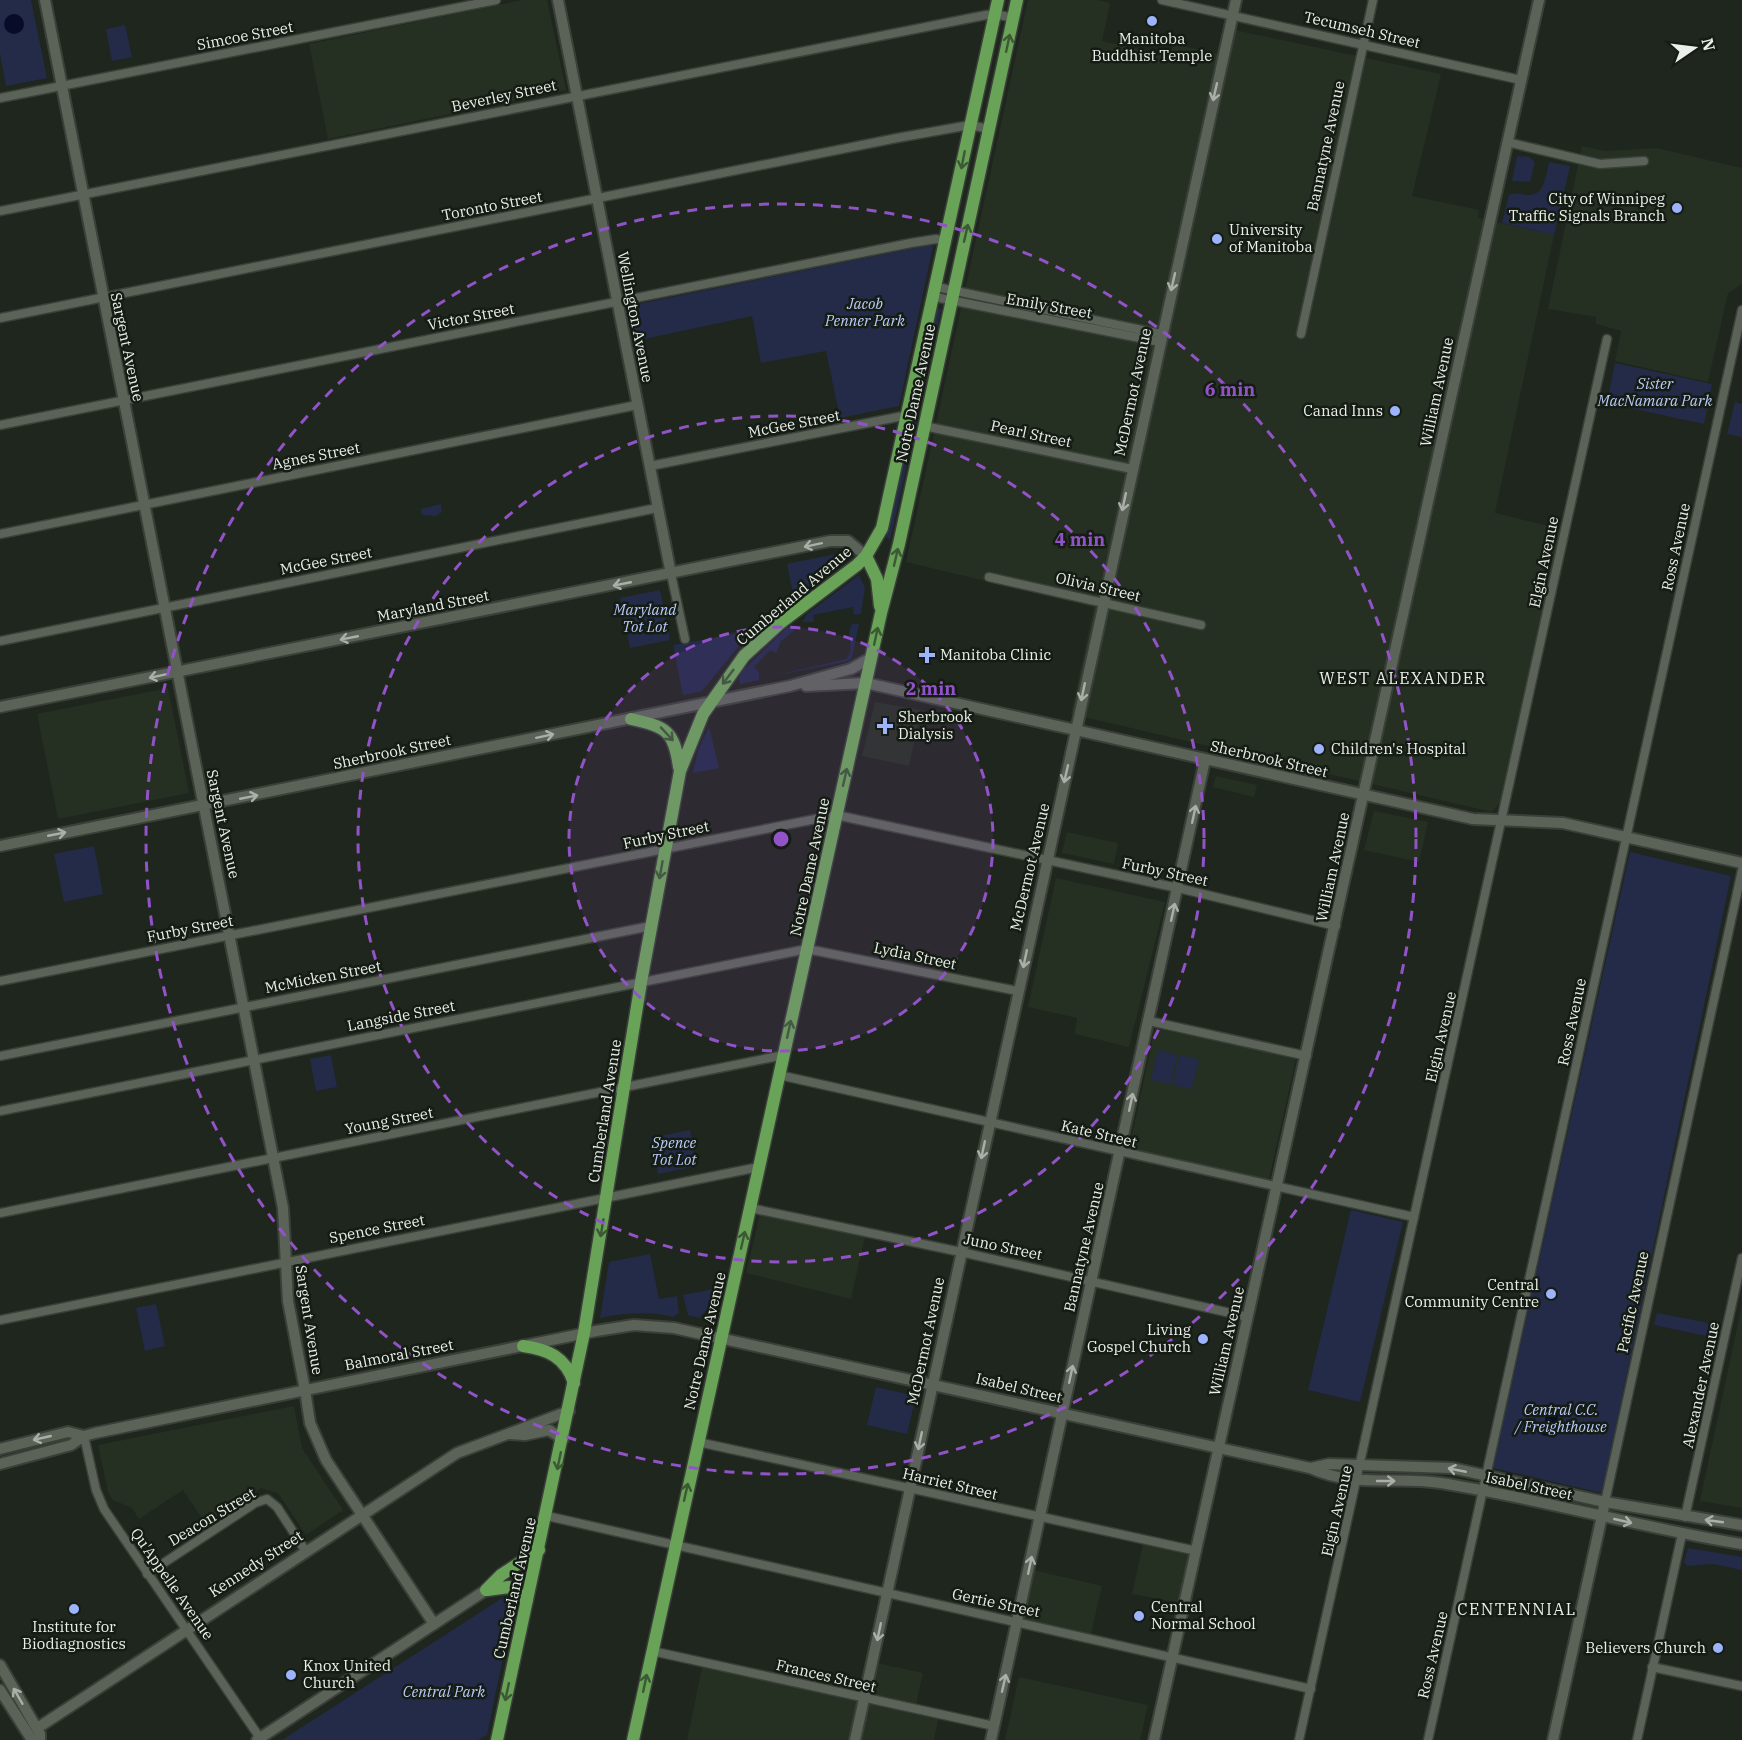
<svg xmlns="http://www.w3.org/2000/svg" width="1742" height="1740" font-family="'IBM Plex Serif',serif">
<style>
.built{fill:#253022}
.green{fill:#232b49}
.water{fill:#070c28}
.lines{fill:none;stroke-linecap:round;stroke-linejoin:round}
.minor-casing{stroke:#3a4039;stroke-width:11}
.tertiary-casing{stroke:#3a4039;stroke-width:14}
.secondary-casing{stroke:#3a4039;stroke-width:14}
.primary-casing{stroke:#3a4039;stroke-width:15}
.minor{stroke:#5b6359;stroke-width:8}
.tertiary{stroke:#5b6359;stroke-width:10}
.secondary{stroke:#5b6359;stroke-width:10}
.primary{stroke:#69a358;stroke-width:12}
.oneway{stroke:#3b5933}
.oneway2{stroke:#aab0a8}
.ring{fill:none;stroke:#9153c7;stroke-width:3;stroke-dasharray:10 8}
.poi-dot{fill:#9db4fd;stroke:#151c14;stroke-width:2}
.labels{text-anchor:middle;stroke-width:5;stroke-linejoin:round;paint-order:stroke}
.street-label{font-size:15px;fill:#eaefe9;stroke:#151c14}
.poi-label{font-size:15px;fill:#eaefe9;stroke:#151c14;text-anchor:start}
.park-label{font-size:15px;font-style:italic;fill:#bacafa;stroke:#151c14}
.neighbourhood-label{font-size:16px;letter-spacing:1.5px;fill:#eaefe9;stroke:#151c14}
.centre{fill:#9153c7;stroke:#151c14;stroke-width:3}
.ring-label{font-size:18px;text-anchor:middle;font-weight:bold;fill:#9153c7;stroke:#151c14;stroke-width:5;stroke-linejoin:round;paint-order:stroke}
</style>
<rect width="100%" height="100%" fill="#1f261d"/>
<g class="built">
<path d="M523 0H547L566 90 328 139 309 44Z"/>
<path d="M1028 0H1097L1110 3 1102 41 1170 56 1173 44 1224 55 1230 29 1441 74 1412 196 1479 210 1478 218 1554 235 1495 513 1561 529 1504 798 1492 812 1071 714 1094 607 906 562Z"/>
<path d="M1582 146 1605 151 1657 148 1742 168V284L1728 293 1708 382 1615 361 1621 331 1596 324V317L1548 309Z"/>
<path d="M168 688 189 793 58 819 37 714Z"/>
<path d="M875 702 921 710 909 766 862 756Z"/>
<path d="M1216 776 1257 785 1254 797 1213 787Z"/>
<path d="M1374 811 1428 822 1419 862 1364 850Z"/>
<path d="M1067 832 1118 843 1114 864 1062 853Z"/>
<path d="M1056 878 1165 902 1129 1047 1075 1034 1077 1018 1028 1007Z"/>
<path d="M1155 1028 1296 1059 1269 1179 1129 1149Z"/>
<path d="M761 1210 866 1232 851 1299 746 1273Z"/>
<path d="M1742 1305V1508L1700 1501Z"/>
<path d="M294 1406 302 1448 343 1510 306 1535 278 1493 261 1488 207 1526 183 1490 139 1519 132 1508 113 1500 108 1492 98 1445Z"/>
<path d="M1144 1540 1197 1551 1185 1604 1132 1594Z"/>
<path d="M1029 1569 1102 1586 1090 1638 1018 1622Z"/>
<path d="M872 1662 923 1673 915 1709 939 1714 934 1740H687L703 1663 864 1698Z"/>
<path d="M1019 1677 1148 1705 1140 1740H1005Z"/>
</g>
<g class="green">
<path d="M0 0H31L47 78 6 86 0 53Z"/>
<path d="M125 25 132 57 112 61 106 29Z"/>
<path d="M1517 156 1529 157 1535 162 1530 182 1512 181Z"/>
<path d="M1549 162 1570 166 1554 235 1502 223 1509 195C1516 192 1520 194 1528 195 1545 196 1546 174 1549 162Z"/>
<path d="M930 245 933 246 899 406 840 418 826 351 761 363 752 316 635 341 628 306Z"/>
<path d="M937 308 941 309 919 410 916 409Z"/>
<path d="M1615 363 1712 384 1704 424 1607 403Z"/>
<path d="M1735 402 1742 404V437L1727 434Z"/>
<path d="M914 415 918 416 890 540 886 537Z"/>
<path d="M441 504 442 512 436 516 422 515 421 509Z"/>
<path d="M840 553 846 559 794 598 787 564Z"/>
<path d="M859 575 865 588 861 614 854 615 853 607 813 615 814 622H803L807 614Z"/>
<path d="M660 590 670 640 630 648 620 598Z"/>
<path d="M852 624H859L852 657 849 661 768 677 846 659C857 648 844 636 852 624Z"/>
<path d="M789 626H793L795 630 781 641 776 653 770 650 754 667 759 672V680L740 684 739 678 743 670Z"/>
<path d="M751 631 702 691 683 695 673 645Z"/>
<path d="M709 727 719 768 693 773 698 750Z"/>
<path d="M94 846 103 894 64 902 54 854Z"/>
<path d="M1630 852 1731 876 1602 1493 1493 1468Z"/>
<path d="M1158 1050 1177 1055 1171 1084 1151 1080Z"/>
<path d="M331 1055 337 1087 316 1091 310 1059Z"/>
<path d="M1179 1055 1199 1059 1192 1089 1173 1085Z"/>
<path d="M690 1130 697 1166 658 1174 650 1138Z"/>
<path d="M1351 1210 1403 1222 1360 1402 1308 1390Z"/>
<path d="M650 1254 659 1299 677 1296 679 1313 673 1317C651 1311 623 1313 600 1318L609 1262Z"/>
<path d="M719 1288 715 1300 699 1318 688 1315 683 1295Z"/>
<path d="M156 1304 165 1346 145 1351 136 1308Z"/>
<path d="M1657 1313 1719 1325 1716 1338 1654 1325Z"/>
<path d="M876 1387 916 1396 907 1434 867 1425Z"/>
<path d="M1688 1548 1742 1557V1570L1713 1564 1688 1566 1684 1562Z"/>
<path d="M507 1595 512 1598 514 1604 487 1735 478 1740H282Z"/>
</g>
<g class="water">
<circle cx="14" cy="24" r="10"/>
<path d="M1548 1405 1560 1407 1554 1437 1542 1435Z"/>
</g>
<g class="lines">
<defs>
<g id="minor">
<path d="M1162 0 1521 80"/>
<path d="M0 98 496 0"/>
<path d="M1507 142 1600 164 1644 161"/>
<path d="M0 211 986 15 995 14 1013 18"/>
<path d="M937 287 1161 334"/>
<path d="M935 297 1160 342"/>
<path d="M0 318 897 138 970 125 989 129"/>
<path d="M1301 334 1373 0"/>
<path d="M0 425 911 243 936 239 947 241"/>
<path d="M924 426 1132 469"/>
<path d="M650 466 908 415"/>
<path d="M0 534 637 405"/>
<path d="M671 574 685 639"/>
<path d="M989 577 1201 625"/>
<path d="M0 641 657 508"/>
<path d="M0 981 836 815 1178 888 1336 926"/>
<path d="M1149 1021 1307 1056"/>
<path d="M0 1056 651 926"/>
<path d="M779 1075 1414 1217"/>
<path d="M0 1111 807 949 1018 991"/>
<path d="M750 1208 961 1252 1248 1317"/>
<path d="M0 1213 784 1055"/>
<path d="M0 1320 759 1167"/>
<path d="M84 1436 96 1490 104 1509 260 1738"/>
<path d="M698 1442 1197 1551"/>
<path d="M1605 1502 1742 870"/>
<path d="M547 1516 1311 1689"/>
<path d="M1685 1517 1742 1258"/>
<path d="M147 1574 255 1503 267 1499 277 1507 305 1550"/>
<path d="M652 1651 994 1726"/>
<path d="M1652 1667 1742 1686"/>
<path d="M1299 1740 1607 339"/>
<path d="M1428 1740 1742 310"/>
<path d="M1637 1740 1682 1534"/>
</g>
<g id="tertiary">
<path d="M558 0 671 574"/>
<path d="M866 683 1473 819 1563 823 1742 863"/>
<path d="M305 1390 310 1423 326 1460 434 1624"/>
<path d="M510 1434 525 1435 549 1430 563 1439"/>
<path d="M42 1725 457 1453 569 1411"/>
<path d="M257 1740 486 1590"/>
<path d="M855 1740 1236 0"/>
<path d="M991 1740 1205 760"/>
<path d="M1553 1740 1605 1502"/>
</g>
<g id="secondary">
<path d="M45 0 283 1208 288 1301 305 1390"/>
<path d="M806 686 866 683"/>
<path d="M0 707 830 541H848L866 556"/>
<path d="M0 846 790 686 851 669 871 658"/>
<path d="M0 1449 68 1432 84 1436"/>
<path d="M0 1464 71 1445 84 1436 95 1433 596 1331 634 1325 674 1328 1310 1468C1353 1488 1396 1476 1441 1483 1542 1499 1641 1528 1742 1544"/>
<path d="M1311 1468 1329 1464 1452 1468 1605 1502 1742 1525"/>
<path d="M0 1665 40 1734V1740"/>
<path d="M0 1690 32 1740"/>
<path d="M1154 1740 1539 0"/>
</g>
<g id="primary">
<path d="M866 556 877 579 880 606"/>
<path d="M631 719C666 727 674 730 679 767"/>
<path d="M523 1346C547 1349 566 1357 574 1383"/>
<path d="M486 1590 501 1575 539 1550"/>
<path d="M487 1590 509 1587 527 1600"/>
<path d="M497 1740 584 1333 641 982 680 771 703 714 744 656 779 624 857 565 866 556 882 528 998 0"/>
<path d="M633 1740 881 613 899 544 1017 0"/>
</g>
</defs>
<use href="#minor" class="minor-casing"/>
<use href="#tertiary" class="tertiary-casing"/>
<use href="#secondary" class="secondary-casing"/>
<use href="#primary" class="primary-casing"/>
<use href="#minor" class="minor"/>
<use href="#tertiary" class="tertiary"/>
<use href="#secondary" class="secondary"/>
<use href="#primary" class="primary"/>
</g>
<defs><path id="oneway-shaft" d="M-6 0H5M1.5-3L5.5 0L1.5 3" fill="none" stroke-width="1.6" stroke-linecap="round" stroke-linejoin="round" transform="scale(1.5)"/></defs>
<g class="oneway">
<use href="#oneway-shaft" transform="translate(1008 43) rotate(-78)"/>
<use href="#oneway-shaft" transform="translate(963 160) rotate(101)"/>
<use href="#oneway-shaft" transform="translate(966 233) rotate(-77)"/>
<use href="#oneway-shaft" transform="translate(896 557) rotate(-77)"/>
<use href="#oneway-shaft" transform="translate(876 636) rotate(-78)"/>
<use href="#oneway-shaft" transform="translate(728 677) rotate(127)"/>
<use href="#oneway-shaft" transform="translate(667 734) rotate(47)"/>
<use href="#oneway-shaft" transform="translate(845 777) rotate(-77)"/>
<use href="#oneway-shaft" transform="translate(661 870) rotate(100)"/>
<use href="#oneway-shaft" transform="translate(789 1029) rotate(-78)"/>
<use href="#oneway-shaft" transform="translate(602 1228) rotate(99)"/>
<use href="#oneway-shaft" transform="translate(743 1240) rotate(-77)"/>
<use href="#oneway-shaft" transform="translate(559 1461) rotate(102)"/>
<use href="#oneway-shaft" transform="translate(686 1492) rotate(-77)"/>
<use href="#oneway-shaft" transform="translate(645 1683) rotate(-78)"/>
<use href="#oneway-shaft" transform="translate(507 1692) rotate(102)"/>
</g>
<g class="oneway2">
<use href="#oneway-shaft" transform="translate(1215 92) rotate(103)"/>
<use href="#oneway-shaft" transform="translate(1173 282) rotate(103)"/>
<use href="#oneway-shaft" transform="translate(1124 502) rotate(102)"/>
<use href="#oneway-shaft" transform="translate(813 545) rotate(168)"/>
<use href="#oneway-shaft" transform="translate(622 584) rotate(169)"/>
<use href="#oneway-shaft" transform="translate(349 638) rotate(169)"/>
<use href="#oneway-shaft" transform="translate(158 676) rotate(168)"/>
<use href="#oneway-shaft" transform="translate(1083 692) rotate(102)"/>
<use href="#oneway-shaft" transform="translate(545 736) rotate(-12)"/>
<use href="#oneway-shaft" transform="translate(1066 774) rotate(103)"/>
<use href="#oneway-shaft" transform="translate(249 797) rotate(-11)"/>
<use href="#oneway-shaft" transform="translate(1194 814) rotate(-78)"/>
<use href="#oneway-shaft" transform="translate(57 834) rotate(-11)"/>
<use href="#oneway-shaft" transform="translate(1173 912) rotate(-78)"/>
<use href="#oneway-shaft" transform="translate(1025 959) rotate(102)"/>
<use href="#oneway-shaft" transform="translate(1131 1102) rotate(-78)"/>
<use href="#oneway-shaft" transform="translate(983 1150) rotate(102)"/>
<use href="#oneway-shaft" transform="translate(1071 1374) rotate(-78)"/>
<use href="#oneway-shaft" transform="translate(42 1438) rotate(167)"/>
<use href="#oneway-shaft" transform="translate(920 1441) rotate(102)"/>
<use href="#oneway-shaft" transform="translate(1457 1470) rotate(-169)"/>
<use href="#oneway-shaft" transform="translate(1386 1481)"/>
<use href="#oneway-shaft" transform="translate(1623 1521) rotate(13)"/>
<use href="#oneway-shaft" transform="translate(1714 1521) rotate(-172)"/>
<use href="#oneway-shaft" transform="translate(1030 1565) rotate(-78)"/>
<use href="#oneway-shaft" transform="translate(879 1632) rotate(102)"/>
<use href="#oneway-shaft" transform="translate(1004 1683) rotate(-77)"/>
<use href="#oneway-shaft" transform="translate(18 1696) rotate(-120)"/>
</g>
<circle cx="781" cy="839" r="212" fill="#9153c7" fill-opacity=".12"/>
<g class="ring">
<circle cx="781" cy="839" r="212"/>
<circle cx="781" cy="839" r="423"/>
<circle cx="781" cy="839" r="635"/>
</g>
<g class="poi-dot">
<circle cx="1152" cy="21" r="6"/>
<circle cx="1677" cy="208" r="6"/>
<circle cx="1217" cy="239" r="6"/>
<circle cx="1395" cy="411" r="6"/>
<path d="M924 646h6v6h6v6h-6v6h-6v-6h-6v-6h6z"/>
<path d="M882 717h6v6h6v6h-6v6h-6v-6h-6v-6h6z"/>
<circle cx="1319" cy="749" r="6"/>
<circle cx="1551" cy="1294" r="6"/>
<circle cx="1203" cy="1339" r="6"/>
<circle cx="74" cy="1609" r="6"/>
<circle cx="1139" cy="1616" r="6"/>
<circle cx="1718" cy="1648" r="6"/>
<circle cx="291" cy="1675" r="6"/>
</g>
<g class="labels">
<g class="street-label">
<text transform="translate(1362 30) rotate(13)" y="5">Tecumseh Street</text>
<text transform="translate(245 36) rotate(-11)" y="5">Simcoe Street</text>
<text transform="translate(504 96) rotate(-12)" y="5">Beverley Street</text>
<text transform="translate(1326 146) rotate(-78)" y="5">Bannatyne Avenue</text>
<text transform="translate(492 206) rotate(-11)" y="5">Toronto Street</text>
<text transform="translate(1049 306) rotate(10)" y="5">Emily Street</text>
<text transform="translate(471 317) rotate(-11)" y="5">Victor Street</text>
<text transform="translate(635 317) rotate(79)" y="5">Wellington Avenue</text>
<text transform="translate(127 347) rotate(78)" y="5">Sargent Avenue</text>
<text transform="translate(1133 392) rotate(-78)" y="5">McDermot Avenue</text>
<text transform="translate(1437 392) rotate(-78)" y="5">William Avenue</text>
<text transform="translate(916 393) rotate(-78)" y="5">Notre Dame Avenue</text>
<text transform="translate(794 424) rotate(-11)" y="5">McGee Street</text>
<text transform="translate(1031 434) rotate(12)" y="5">Pearl Street</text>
<text transform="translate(316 456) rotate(-11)" y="5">Agnes Street</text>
<text transform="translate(1676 547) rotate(-78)" y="5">Ross Avenue</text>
<text transform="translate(326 561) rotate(-11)" y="5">McGee Street</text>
<text transform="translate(1544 562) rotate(-78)" y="5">Elgin Avenue</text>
<text transform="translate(1098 587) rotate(13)" y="5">Olivia Street</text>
<text transform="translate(794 596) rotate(-40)" y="5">Cumberland Avenue</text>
<text transform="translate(433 606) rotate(-11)" y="5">Maryland Street</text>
<text transform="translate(392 752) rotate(-12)" y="5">Sherbrook Street</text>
<text transform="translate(1269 759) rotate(13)" y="5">Sherbrook Street</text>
<text transform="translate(223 824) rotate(78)" y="5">Sargent Avenue</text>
<text transform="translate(666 835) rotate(-12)" y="5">Furby Street</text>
<text transform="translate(810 867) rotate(-78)" y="5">Notre Dame Avenue</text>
<text transform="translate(1030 867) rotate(-77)" y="5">McDermot Avenue</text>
<text transform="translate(1333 867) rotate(-78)" y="5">William Avenue</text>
<text transform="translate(1165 872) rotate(12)" y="5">Furby Street</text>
<text transform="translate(190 929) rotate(-11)" y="5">Furby Street</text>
<text transform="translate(915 956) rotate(12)" y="5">Lydia Street</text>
<text transform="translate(323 977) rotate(-11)" y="5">McMicken Street</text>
<text transform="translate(401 1016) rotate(-11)" y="5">Langside Street</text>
<text transform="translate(1572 1022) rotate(-78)" y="5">Ross Avenue</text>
<text transform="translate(1441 1037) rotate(-77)" y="5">Elgin Avenue</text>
<text transform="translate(605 1111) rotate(-81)" y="5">Cumberland Avenue</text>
<text transform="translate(389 1121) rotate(-11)" y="5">Young Street</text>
<text transform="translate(1099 1134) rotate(13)" y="5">Kate Street</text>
<text transform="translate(377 1229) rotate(-11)" y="5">Spence Street</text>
<text transform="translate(1003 1247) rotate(12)" y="5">Juno Street</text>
<text transform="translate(1084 1247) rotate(-77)" y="5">Bannatyne Avenue</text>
<text transform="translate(1633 1302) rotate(-78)" y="5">Pacific Avenue</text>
<text transform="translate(309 1320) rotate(81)" y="5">Sargent Avenue</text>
<text transform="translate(705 1341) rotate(-77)" y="5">Notre Dame Avenue</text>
<text transform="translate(926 1341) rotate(-78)" y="5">McDermot Avenue</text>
<text transform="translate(1227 1341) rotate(-77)" y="5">William Avenue</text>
<text transform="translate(399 1355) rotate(-11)" y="5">Balmoral Street</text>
<text transform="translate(1701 1385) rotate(-78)" y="5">Alexander Avenue</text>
<text transform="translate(1019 1388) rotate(13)" y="5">Isabel Street</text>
<text transform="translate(950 1484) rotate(13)" y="5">Harriet Street</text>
<text transform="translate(1529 1486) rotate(12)" y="5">Isabel Street</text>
<text transform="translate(1337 1511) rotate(-77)" y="5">Elgin Avenue</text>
<text transform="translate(212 1517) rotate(-31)" y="5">Deacon Street</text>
<text transform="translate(256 1564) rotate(-33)" y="5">Kennedy Street</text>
<text transform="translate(172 1584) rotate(55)" y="5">Qu'Appelle Avenue</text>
<text transform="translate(515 1588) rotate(-77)" y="5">Cumberland Avenue</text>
<text transform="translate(996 1603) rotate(12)" y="5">Gertie Street</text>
<text transform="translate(1433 1655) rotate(-77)" y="5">Ross Avenue</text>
<text transform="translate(826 1676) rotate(13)" y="5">Frances Street</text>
</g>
<g class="poi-label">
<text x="1152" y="44" text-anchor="middle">Manitoba<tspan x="1152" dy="17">Buddhist Temple</tspan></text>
<text x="1665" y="204" text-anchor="end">City of Winnipeg<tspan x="1665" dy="17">Traffic Signals Branch</tspan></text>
<text x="1229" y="235">University<tspan x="1229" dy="17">of Manitoba</tspan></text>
<text x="1383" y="416" text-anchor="end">Canad Inns</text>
<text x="940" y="660">Manitoba Clinic</text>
<text x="898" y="722">Sherbrook<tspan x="898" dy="17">Dialysis</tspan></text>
<text x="1331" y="754">Children's Hospital</text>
<text x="1539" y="1290" text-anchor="end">Central<tspan x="1539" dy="17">Community Centre</tspan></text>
<text x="1191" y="1335" text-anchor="end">Living<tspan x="1191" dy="17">Gospel Church</tspan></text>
<text x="1151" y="1612">Central<tspan x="1151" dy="17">Normal School</tspan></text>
<text x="74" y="1632" text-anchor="middle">Institute for<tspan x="74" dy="17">Biodiagnostics</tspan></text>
<text x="1706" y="1653" text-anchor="end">Believers Church</text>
<text x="303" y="1671">Knox United<tspan x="303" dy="17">Church</tspan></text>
</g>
<g class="park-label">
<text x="865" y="309">Jacob<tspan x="865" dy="17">Penner Park</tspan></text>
<text x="1655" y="389">Sister<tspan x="1655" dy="17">MacNamara Park</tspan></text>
<text x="645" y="615">Maryland<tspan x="645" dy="17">Tot Lot</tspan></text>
<text x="674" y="1148">Spence<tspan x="674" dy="17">Tot Lot</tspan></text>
<text x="1561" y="1415">Central C.C.<tspan x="1561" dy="17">/ Freighthouse</tspan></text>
<text x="444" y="1697">Central Park</text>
</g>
<g class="neighbourhood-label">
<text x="1403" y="684">WEST ALEXANDER</text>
<text x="1517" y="1615">CENTENNIAL</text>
</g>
</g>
<circle cx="781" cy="839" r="9" class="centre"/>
<g class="ring-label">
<text x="1230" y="396">6 min</text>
<text x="1080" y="546">4 min</text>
<text x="931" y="695">2 min</text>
</g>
<g transform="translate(1694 48) rotate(76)" stroke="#151c14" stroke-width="4.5" paint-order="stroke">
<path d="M0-4.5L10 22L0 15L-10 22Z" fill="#eaefe9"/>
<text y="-9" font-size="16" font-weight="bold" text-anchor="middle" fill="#eaefe9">N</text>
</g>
</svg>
